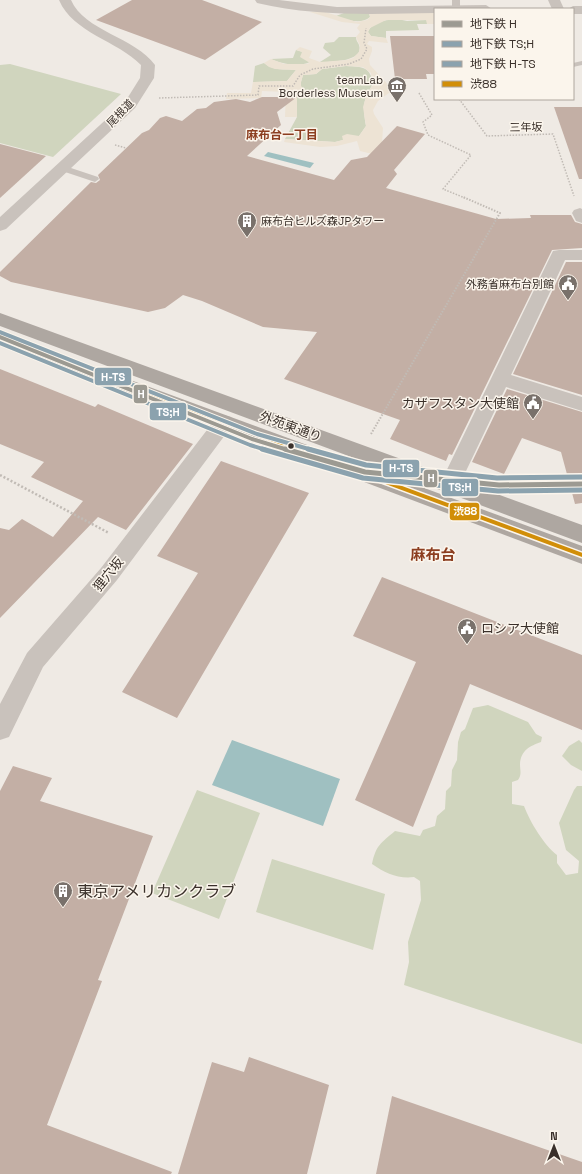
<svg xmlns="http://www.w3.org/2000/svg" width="582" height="1174" font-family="'Space Grotesk','Noto Sans JP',sans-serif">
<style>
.green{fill:#d0d5be}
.plaza{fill:#ede3d4}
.water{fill:#9fc0c1}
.building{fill:#c3afa5}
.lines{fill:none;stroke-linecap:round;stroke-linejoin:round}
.path-far2{stroke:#c1bbb5;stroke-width:1.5;stroke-dasharray:1.5 1.5;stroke-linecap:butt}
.path-far1{stroke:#c1bbb5;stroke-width:2;stroke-dasharray:1.5 1.5;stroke-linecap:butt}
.path{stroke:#c1bbb5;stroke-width:2.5;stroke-dasharray:2 2;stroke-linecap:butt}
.service{fill:#c9c2bc;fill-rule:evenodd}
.minor{fill:#c9c2bc;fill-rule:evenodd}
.tertiary{fill:#c9c2bc;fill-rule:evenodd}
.primary{fill:#aea7a1;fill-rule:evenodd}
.bus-1-far1-casing{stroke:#fbf5ec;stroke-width:5.5}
.bus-1-casing{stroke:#fbf5ec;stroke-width:7}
.bus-1-far1{stroke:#d18e08;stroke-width:3}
.bus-1{stroke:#d18e08;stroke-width:4}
.metro-1-far1-casing{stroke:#fbf5ec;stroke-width:6}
.metro-1-casing{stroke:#fbf5ec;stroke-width:8}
.metro-2-far1-casing{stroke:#fbf5ec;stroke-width:6}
.metro-2-casing{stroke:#fbf5ec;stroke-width:8}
.metro-3-far1-casing{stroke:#fbf5ec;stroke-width:6}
.metro-3-casing{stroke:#fbf5ec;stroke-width:8}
.metro-1-far1{stroke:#9c9a92;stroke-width:4}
.metro-1{stroke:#9c9a92;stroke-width:5}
.metro-2-far1{stroke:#8ba2ae;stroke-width:4}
.metro-2{stroke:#8ba2ae;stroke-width:5}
.metro-3-far1{stroke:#8ba2ae;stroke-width:4}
.metro-3{stroke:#8ba2ae;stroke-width:5}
.bus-dot{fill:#3a302a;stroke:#fbf5ec;stroke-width:1.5}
.labels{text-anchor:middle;stroke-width:3;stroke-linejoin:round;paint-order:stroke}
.far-poi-label{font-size:11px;fill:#3a302a;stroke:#fbf5ec;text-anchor:end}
.far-street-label{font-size:11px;fill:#3a302a;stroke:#fbf5ec}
.far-neighbourhood-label{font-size:12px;font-weight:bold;fill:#8c3e20;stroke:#fbf5ec}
.poi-label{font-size:13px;fill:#3a302a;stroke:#fbf5ec;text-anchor:end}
.street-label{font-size:13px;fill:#3a302a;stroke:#fbf5ec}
.quarter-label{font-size:15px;font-weight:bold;fill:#8c3e20;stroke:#fbf5ec}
.near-poi-label{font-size:16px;fill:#3a302a;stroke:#fbf5ec;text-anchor:start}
.line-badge{stroke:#fbf5ec;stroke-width:1.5}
.badge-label{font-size:11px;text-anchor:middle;font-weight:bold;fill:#fff}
</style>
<rect width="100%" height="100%" fill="#efeae4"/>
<g class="green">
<path d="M344 13H369L370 17C359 27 340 17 328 14L336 16Z"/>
<path d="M397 19 407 21 427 20V24H417L419 30 386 31V38L371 36 368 32C373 21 386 20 397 19Z"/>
<path d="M339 37H356C356 41 358 42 359 45 365 62 329 62 320 62L331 55 323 48 325 43 334 42Z"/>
<path d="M296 50 303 52 310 62C299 67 282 64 271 59L293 58Z"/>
<path d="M264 63C273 71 285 69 296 70L287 81 253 82 255 66Z"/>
<path d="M10 64 121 94 53 157 0 143V65Z"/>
<path d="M346 66C363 67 370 66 373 84 362 100 363 108 366 126L359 136 335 142 285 139 297 117V96L303 75 316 74 322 69Z"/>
<path d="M488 705 528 722 536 734 542 737 541 742C530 746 521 750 520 764 520 771 522 774 518 780L512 782V804L524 806C530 822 544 845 557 855V863L566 875 578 873 579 861 566 850 559 823 574 790 577 786H582V1044L404 985 409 962 408 942 421 900 420 881 414 877C398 879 385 873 372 864 376 845 381 843 395 831L420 836 423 830 435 826 437 816 445 809 446 791 451 786 452 770 457 760 458 742 461 732 465 729 473 708Z"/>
<path d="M579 740 582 743V771L571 765 562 756 569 746Z"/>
<path d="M197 790 260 813 219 919 152 893Z"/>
<path d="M272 859 385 894 373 950 256 912Z"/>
</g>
<path class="plaza" d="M322 11 357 22 367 20 370 17 369 13H435V24H427L426 20H386L370 28 368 32 371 36 386 38 388 43 369 41 367 44 372 47V51L369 59 370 65 393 90 378 101 373 110 374 114 383 128 382 142 393 159 360 151 357 141 337 146 320 147 284 142 285 139 335 142 343 140 342 136 347 134 359 136 366 126 363 107 367 94 373 84 371 73 363 67 346 66 322 69 316 74 303 75 301 82V86L307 93 297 96V117H285L286 92 262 91 261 98 226 99 227 93H251L253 82 287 81 296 70 275 69 269 67 264 63 271 59 284 64H306L310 63 300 57 302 52 296 50 300 47 312 51 309 58 320 62 347 60 353 58 359 52 360 46 356 37 360 32 357 28 360 24 342 22 310 12Z"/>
<g class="water">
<path d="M268 152 314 163 310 168 264 156Z"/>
<path d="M232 740 340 779 323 826 212 785Z"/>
</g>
<g class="building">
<path d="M132 0H202L262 22 205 60 96 20Z"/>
<path d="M390 36H435V74H426L427 79H395Z"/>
<path d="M262 97H297L277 112 281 125 247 156 334 180 351 160 367 157 397 126 425 134 394 170 397 174 386 188 496 219 531 218 530 215H571L575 222 582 224V248L552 250 452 455 449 454 446 461 390 439 400 420 284 379 317 332 263 327 202 301 183 295 165 308 148 312 11 282 0 276V272L91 182 96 183 100 180 98 175 142 133 149 130 160 118 166 116 182 121 197 109 206 108 214 102 236 99 250 102Z"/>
<path d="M554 107H582V179H579Z"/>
<path d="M0 144 46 156 0 198Z"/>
<path d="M566 262H582V395L513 374Z"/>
<path d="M0 369 95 407 98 404 193 444 126 530 98 517 0 618V528L9 530 22 519 53 537 83 501 31 477 44 462 0 444Z"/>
<path d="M507 389 582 412V503L575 504 561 452 522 438 504 474 472 462Z"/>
<path d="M221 461 309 493 177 718 122 692 198 573 157 556Z"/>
<path d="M382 577 582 655V730L470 684 413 827 355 800 416 662 353 636Z"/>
<path d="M13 766 52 778 40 801 153 836 98 980 102 981 47 1125 172 1172 171 1174H0V791Z"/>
<path d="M249 1057 329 1085 307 1174H178L212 1062 244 1072Z"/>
<path d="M392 1096 582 1162V1174H376Z"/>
</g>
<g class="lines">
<g class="path-far2">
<path d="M419 93 432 115 423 122 428 135 471 155 443 189 465 198"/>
<path d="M159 98 258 95 259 86H293L300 75 313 69 349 64 361 59 367 49 364 43 366 28"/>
<path d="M459 99 487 136 553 134 574 196"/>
<path d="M115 145 126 148"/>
</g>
<path class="path-far1" d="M371 434 500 213 463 197"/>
<path class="path" d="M0 475 109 533"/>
<g class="service">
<rect x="452" y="0" width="8" height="9"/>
<path d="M582 61V65L573 67V63Z"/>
<path d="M62 165 98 177 99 179 95 182 59 170V166Z"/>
</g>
<g class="minor">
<path d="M548 0H560L564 9H552Z"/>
<path d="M580 208 582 209V223L576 221 572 213 574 210Z"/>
<path d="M559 250H582V260H565L511 375 582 397V411L506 387 457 490 450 492 443 490 440 484 551 255 553 251Z"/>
<path d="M224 415 231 417 234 422 231 427 117 580 43 667 9 737 0 740V704L27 653 101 568 217 417Z"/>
</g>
<g class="tertiary">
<path d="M59 0H71C84 31 135 37 155 65L154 78 135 108 6 229 0 231V217L125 102 140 78 141 65C118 41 73 33 59 0Z"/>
<path d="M255 0H279L337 7 486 5 492 9H435V13C375 14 316 17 257 3Z"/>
<path d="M573 6H582V14H573V9H568Z"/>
</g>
<g class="primary">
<path d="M0 313 582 525V543L0 326Z"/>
<path d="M0 332 582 546V564L0 345Z"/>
</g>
<defs>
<path id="bus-1-far1" d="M0 338 299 450"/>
<path id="bus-1" d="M297 449 582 555"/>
</defs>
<use href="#bus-1-far1" class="bus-1-far1-casing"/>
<use href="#bus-1" class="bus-1-casing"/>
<use href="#bus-1-far1" class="bus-1-far1"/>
<use href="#bus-1" class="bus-1"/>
<defs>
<path id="metro-1-far1" d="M0 337 252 439 288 450"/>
<path id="metro-1" d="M285 449 365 472 499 485 582 484"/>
<path id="metro-2-far1" d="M0 343 250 445 266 450"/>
<path id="metro-2" d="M262 449 363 478 498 491 582 490"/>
<path id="metro-3-far1" d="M0 332 257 434 312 450"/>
<path id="metro-3" d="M308 449 366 465 497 478 582 477"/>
</defs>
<use href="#metro-1-far1" class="metro-1-far1-casing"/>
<use href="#metro-1" class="metro-1-casing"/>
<use href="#metro-2-far1" class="metro-2-far1-casing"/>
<use href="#metro-2" class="metro-2-casing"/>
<use href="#metro-3-far1" class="metro-3-far1-casing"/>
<use href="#metro-3" class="metro-3-casing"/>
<use href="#metro-1-far1" class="metro-1-far1"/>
<use href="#metro-1" class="metro-1"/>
<use href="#metro-2-far1" class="metro-2-far1"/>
<use href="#metro-2" class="metro-2"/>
<use href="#metro-3-far1" class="metro-3-far1"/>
<use href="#metro-3" class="metro-3"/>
</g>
<defs>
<symbol id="museum-pin" viewBox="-11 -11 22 30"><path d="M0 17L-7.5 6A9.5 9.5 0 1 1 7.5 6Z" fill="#79716b" stroke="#fbf5ec"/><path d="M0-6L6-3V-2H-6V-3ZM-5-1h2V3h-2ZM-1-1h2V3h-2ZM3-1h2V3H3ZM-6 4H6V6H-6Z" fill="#fff"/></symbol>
<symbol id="building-pin" viewBox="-11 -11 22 30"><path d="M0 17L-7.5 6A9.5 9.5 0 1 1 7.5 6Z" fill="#79716b" stroke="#fbf5ec"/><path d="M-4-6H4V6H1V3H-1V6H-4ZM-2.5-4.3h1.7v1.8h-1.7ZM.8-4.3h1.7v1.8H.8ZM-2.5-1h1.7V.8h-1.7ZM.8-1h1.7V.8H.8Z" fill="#fff"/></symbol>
<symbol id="civic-pin" viewBox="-11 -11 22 30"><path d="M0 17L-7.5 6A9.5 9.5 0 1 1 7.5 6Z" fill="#79716b" stroke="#fbf5ec"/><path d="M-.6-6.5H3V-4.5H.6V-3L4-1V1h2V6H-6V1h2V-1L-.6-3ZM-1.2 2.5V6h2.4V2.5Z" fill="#fff"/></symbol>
</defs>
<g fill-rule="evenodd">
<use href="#museum-pin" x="386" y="75" width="22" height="30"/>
<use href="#building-pin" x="236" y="210" width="22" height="30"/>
<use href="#civic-pin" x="557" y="273" width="22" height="30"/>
<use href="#civic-pin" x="522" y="392" width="22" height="30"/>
<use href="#civic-pin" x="456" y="617" width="22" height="30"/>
<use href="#building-pin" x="52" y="880" width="22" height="30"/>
</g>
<circle class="bus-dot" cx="291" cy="446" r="3.5"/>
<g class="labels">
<g class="far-poi-label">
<text x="383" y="84">teamLab<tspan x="383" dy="13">Borderless Museum</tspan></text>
<text x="261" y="225" text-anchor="start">麻布台ヒルズ森JPタワー</text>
<text x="554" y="288">外務省麻布台別館</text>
</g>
<g class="far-street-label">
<text transform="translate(120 113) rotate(-46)" y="4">尾根道</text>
<text transform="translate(526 127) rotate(-1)" y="4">三年坂</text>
</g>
<g class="far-neighbourhood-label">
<text x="282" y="139">麻布台一丁目</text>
</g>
<g class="poi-label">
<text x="519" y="408">カザフスタン大使館</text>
<text x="481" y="633" text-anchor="start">ロシア大使館</text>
</g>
<g class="street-label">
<text transform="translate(291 426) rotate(20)" y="5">外苑東通り</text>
<text transform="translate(108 574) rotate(-51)" y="5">狸穴坂</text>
</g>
<g class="quarter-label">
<text x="433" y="560">麻布台</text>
</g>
<g class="near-poi-label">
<text x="77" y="897">東京アメリカンクラブ</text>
</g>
</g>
<g class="line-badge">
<rect x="94" y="367" width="38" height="19" rx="4" fill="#8ba2ae"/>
<rect x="133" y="384" width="15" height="20" rx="4" fill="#9c9a92"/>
<rect x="149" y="402" width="38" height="19" rx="4" fill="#8ba2ae"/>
<rect x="382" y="459" width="38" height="19" rx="4" fill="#8ba2ae"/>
<rect x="423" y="469" width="15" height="19" rx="4" fill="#9c9a92"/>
<rect x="441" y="478" width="38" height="19" rx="4" fill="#8ba2ae"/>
<rect x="449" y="502" width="31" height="19" rx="4" fill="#d18e08"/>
</g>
<g class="badge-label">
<text x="113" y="381">H-TS</text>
<text x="141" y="398">H</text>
<text x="168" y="416">TS;H</text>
<text x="401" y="472">H-TS</text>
<text x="431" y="482">H</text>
<text x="460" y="491">TS;H</text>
<text x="465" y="515">渋88</text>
</g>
<rect x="434" y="8" width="140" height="92" fill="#fbf5ec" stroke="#aea69e"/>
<rect x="442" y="21" width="20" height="6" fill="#9c9a92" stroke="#aea69e"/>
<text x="470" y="28" font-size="12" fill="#3a302a">地下鉄 H</text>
<rect x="442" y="41" width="20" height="6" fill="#8ba2ae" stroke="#aea69e"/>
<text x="470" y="48" font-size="12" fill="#3a302a">地下鉄 TS;H</text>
<rect x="442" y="61" width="20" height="6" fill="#8ba2ae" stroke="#aea69e"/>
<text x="470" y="68" font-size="12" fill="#3a302a">地下鉄 H-TS</text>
<rect x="442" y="81" width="20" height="6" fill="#d18e08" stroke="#aea69e"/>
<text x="470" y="88" font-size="12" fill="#3a302a">渋88</text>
<g transform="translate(554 1146)" stroke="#fbf5ec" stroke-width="3" paint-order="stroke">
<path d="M0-3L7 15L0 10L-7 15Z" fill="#3a302a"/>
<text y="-6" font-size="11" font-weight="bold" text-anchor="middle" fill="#3a302a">N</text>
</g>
</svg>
